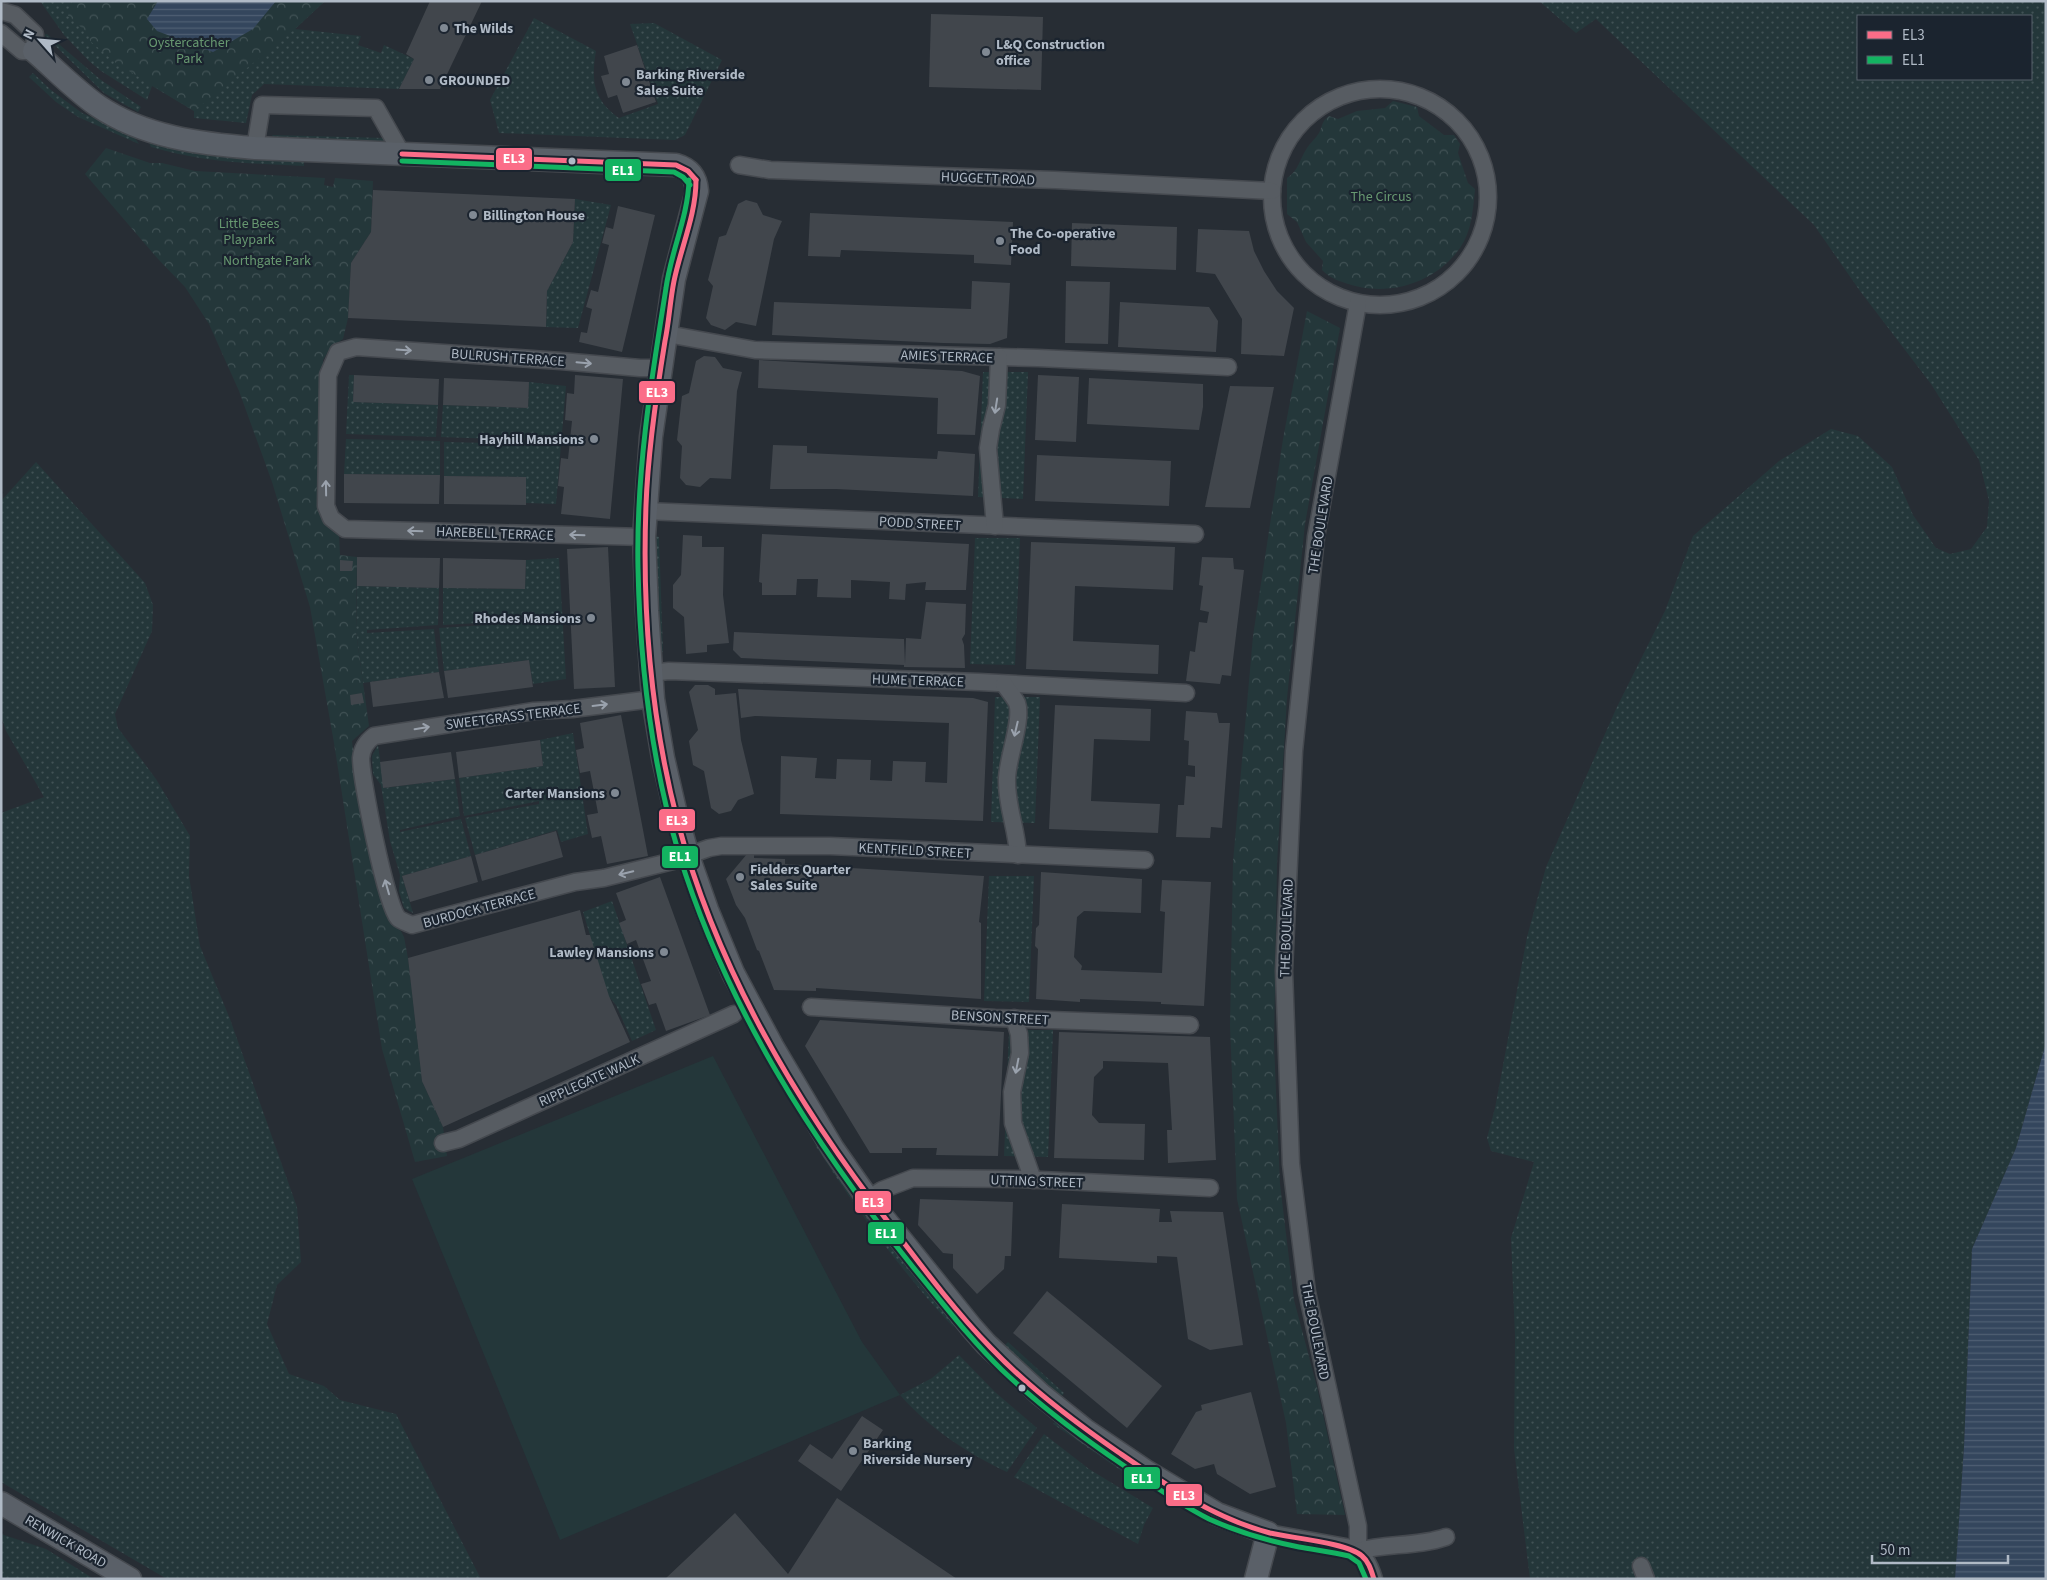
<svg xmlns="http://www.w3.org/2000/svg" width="2047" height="1580" font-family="'Source Sans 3',sans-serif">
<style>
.grass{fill:url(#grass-dots);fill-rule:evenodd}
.park{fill:url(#park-crowns)}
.pitch{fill:#24373a}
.water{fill:url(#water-rules)}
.building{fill:#41464c}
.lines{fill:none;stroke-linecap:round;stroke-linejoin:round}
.street-casing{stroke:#45494f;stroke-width:19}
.secondary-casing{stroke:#45494f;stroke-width:25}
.street{stroke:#575c62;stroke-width:16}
.secondary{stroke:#5a6068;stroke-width:22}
.bus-1-casing{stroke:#1b242f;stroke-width:9}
.bus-2-casing{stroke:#1b242f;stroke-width:9}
.bus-1{stroke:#fb6d88;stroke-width:5}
.bus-2{stroke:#13b361;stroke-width:5}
.oneway{stroke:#9aa2ad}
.poi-dot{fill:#808993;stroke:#1b242f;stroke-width:2}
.bus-dot{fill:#b0bac6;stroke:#1b242f;stroke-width:2}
.labels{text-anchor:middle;stroke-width:4.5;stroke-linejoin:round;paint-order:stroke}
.poi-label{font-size:14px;font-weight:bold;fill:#b0bac6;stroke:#1b242f;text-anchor:start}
.park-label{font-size:14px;fill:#679870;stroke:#1b242f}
.street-label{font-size:14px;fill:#b0bac6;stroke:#1b242f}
.line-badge{stroke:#1b242f;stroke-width:2}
.badge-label{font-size:14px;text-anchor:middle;font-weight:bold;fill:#fff}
</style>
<defs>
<pattern id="grass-dots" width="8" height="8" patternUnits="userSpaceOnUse" patternTransform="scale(1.25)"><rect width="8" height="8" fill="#24373a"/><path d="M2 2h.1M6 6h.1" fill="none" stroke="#415255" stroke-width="1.8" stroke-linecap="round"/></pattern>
<pattern id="park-crowns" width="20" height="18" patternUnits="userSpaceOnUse" patternTransform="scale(1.25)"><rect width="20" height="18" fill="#24373a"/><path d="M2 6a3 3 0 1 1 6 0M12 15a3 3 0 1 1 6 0" fill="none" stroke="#415255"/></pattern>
<pattern id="water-rules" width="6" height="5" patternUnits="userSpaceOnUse" patternTransform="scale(1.25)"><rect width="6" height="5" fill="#34465d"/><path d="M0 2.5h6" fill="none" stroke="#4f5f73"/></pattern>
</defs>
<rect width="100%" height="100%" fill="#272d34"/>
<g class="grass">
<path d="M40 1H325L295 29 361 36 358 45 381 53 384 45 414 59 399 89 264 84 252 95 246 123 194 118V111L152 86 147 100 101 71 89 61 64 35Z"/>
<path d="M1539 1H2046V1043L2016 1148 1972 1249 1964 1447 1955 1579H1530L1514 1449 1515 1337 1511 1238 1534 1162 1491 1151 1487 1138 1495 1108 1527 937 1546 867 1616 709 1665 611 1693 536 1779 461 1831 429 1858 436 1892 467 1913 515 1936 548 1950 554 1971 549 1987 527 1989 501 1979 460 1931 384 1860 291 1814 225 1596 19 1576 33ZM1858 16H2031V79H1858Z"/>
<path d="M534 18 596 51C591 80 593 100 619 118L658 104 630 24 654 23 722 60 685 135 675 140 499 133 490 100Z"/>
<path d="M47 34 101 80 141 107 138 112 104 93 44 35Z"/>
<path d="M33 73 51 90 82 113 133 135 139 144 78 117 56 102 29 77Z"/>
<path d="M272 135 384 138 388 144 275 140Z"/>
<path d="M148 140 304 160V166C252 164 202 162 151 147Z"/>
<path d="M575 199 611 205 578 328 546 327 547 291 573 242Z"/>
<path d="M983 372H1028L1023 499 978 497Z"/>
<path d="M349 375H354L353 402 438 405 436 437 346 434Z"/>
<path d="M529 382 566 386 556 504 526 503V477L444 476V442L527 444 526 440 441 437 443 405 528 408Z"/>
<path d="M346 439 440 441V475L344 474Z"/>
<path d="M36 462 145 583 153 605 152 631 115 714 118 728 156 779 190 836 189 876 200 946 230 1019 297 1207 301 1262 277 1285 267 1324 289 1374 324 1386 340 1400 396 1414 481 1579H167L1 1482V813L44 797 6 731 1 716V501Z"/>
<path d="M655 536 659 537 663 652 659 653Z"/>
<path d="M975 538H1020L1015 665 970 664Z"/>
<path d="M559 558 566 679 533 684 529 660 444 671 439 628 516 623V621L443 625V588L525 589 526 560Z"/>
<path d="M357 586 439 588 438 625 367 630V633L434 629 439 672 363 683 356 632Z"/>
<path d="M995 697H1040L1035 823 991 822Z"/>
<path d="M573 733 588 834 561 842 557 830 475 855 465 818 539 804V801L464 816 459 778 543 766 540 740Z"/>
<path d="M378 745 384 788 455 779 460 816 400 830V832L461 819 471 856 402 876 413 913 404 908 399 891 400 875 390 841 381 785 373 774 372 756Z"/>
<path d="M989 876H1034L1029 1002 984 1001Z"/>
<path d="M612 901 656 1030 632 1041 616 1005 610 998 426 1090 422 1081 411 986 590 935 583 912Z"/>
<path d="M1009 1030H1053L1048 1157 1004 1156Z"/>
<path d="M821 1142 957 1324 953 1327C901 1271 856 1209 815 1145Z"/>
<path d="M1008 1342 1064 1393 1060 1399 1004 1346Z"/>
<path d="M959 1355 995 1392 1037 1428 1007 1472C967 1453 930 1429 900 1395L932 1378Z"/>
<path d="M1058 1419 1144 1481 1142 1485 1053 1424Z"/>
<path d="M1044 1434 1089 1469 1153 1508 1144 1525 1138 1544 1014 1477Z"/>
<path d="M1 1534 46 1549 94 1579H1Z"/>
</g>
<g class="park">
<path d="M72 1H325L295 29 194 111 116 63 90 41 89 34 68 16Z"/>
<path d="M1393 101 1417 107 1419 116 1444 135H1454L1460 144 1458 153 1468 183 1475 189C1473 209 1472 231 1460 248 1435 284 1386 298 1345 283 1336 280 1329 277 1322 270L1323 261 1306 242 1297 222 1287 214V178C1299 170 1299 160 1307 148 1310 143 1316 138 1319 133 1323 125 1321 122 1329 116L1338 119 1357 111 1385 108Z"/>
<path d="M106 148 150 163H162L195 171 325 178 324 185 333 187 335 178 373 181 371 232 351 263 348 318 343 339 331 347 323 360 320 503 321 519 339 533 340 555 357 557 356 632 369 726 352 741 355 768 387 915 395 927 401 931 404 937 408 958 422 1081 443 1127 447 1156 415 1162 382 1049 334 743 310 607 272 482 239 391 209 324 185 287 158 259 85 174Z"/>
<path d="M1307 311 1340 328 1305 524 1287 698 1277 864 1274 1044 1280 1184 1294 1300 1317 1387 1345 1515 1297 1514 1286 1423 1237 1199 1230 1026 1233 862 1253 636 1283 439Z"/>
</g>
<path class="pitch" d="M713 1056 862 1342 900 1395 560 1540 412 1179Z"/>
<g class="water">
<path d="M158 1H276L253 29 213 52 157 31 147 19Z"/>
<path d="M2046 1043V1579H1955L1964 1447 1972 1249 2016 1148Z"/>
</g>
<g class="building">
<path d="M430 1H482L440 89H399L414 59 406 54Z"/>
<path d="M931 14 1043 17 1041 90 929 87Z"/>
<path d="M637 45 656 102 623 113 617 95 608 98 601 76 609 74 604 56Z"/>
<path d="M373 190 575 199 573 242 547 291 546 327 348 318 351 263 371 232Z"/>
<path d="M746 200 757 203 763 215 782 221 774 239 756 326 736 322 725 330 711 325 706 318 713 286 708 280 719 237 726 235 738 204Z"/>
<path d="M618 206 655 215 622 352 579 342 581 332 587 333 592 309 586 307 591 290 598 292 609 245 602 243 606 227 613 229Z"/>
<path d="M810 213 1013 222 1011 265 974 263V255L841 250 840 257 808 256Z"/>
<path d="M1072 223 1177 227 1176 270 1071 266Z"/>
<path d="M1198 229 1249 231 1254 251 1264 271 1277 291 1294 308 1284 356 1241 354 1242 319 1215 274 1196 272Z"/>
<path d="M972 281 1010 283 1007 338 990 344 943 343 772 335 774 302 971 309Z"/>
<path d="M1066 281 1110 282 1108 344 1065 343Z"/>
<path d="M1120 302 1209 307 1218 321 1216 352 1118 347Z"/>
<path d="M704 356 715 357 723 368 742 372 737 391 731 479 710 478 700 487 686 485 680 478 682 446 677 440 682 396 689 393 696 361Z"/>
<path d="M759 360 962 371 980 376 975 435 937 434 938 398 758 388Z"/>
<path d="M354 375 439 379 438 405 353 402Z"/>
<path d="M575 375 623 379 610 519 561 514 564 487 558 486 561 458 568 459 572 421 565 420 567 393 574 394Z"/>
<path d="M1038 375 1079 377 1076 442 1035 440Z"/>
<path d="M444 378 529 382 528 408 443 405Z"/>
<path d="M1089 378 1203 384V407L1199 430 1087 424Z"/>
<path d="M1230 386 1274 387 1250 508 1205 507Z"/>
<path d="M773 445 807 446V453L937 459 938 451 975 454 973 496 836 489H770Z"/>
<path d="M1037 455 1171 461 1169 506 1035 501Z"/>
<path d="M344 474 440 475 439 504 344 503Z"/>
<path d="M444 476 526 477V505L444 504Z"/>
<path d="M762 534 969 544 966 590H925L926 582 906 584 905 600 889 599 890 582 851 580V598L817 597 818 579H797L796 595H762V583L759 582Z"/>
<path d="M683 535 702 536V547H724L723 595 729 643 707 645V652L686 654 684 617 673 608V585L681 575Z"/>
<path d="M1031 542 1175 547 1173 590 1075 586 1073 641 1159 645 1158 674 1026 669Z"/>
<path d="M608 547 615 687 574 689 567 549Z"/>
<path d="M357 557 440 558 439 588 357 586Z"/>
<path d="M1202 557 1233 558 1234 569 1244 570 1231 676 1222 675 1220 684 1186 681 1190 651 1195 652 1199 622 1207 623 1209 612 1200 610 1203 586 1199 585Z"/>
<path d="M443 558 526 560 525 589 443 588Z"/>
<path d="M340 560 353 561 352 571H340Z"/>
<path d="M926 602 966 604 965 634 962 639 964 645 965 668 904 667V665L741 658 733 650 734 632 904 639 905 664 906 638 921 639Z"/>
<path d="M529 660 533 687 448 698 444 671Z"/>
<path d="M439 672 444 698 373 707 370 682Z"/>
<path d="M695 685H708L715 689V695L736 693 741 740 754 794 738 800 731 811 719 814 711 808 704 771 693 765 689 741 698 730 689 692Z"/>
<path d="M738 689 973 698 988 702 983 821 780 814 781 756 817 758 815 778 836 779 837 759 871 760 870 780 892 781 893 761 926 762 925 782 947 783 949 723 755 716 741 718Z"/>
<path d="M362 693 364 703 351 705 350 695Z"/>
<path d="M1055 705 1151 709 1150 741 1094 739 1091 801 1160 804 1158 833 1049 829Z"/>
<path d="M1186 711 1217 713 1219 723H1230L1222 828 1211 827 1210 838 1176 837 1178 805H1184L1186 776 1195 777V766L1188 765 1189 741 1184 740Z"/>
<path d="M621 715 648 856 607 864 601 836 592 838 587 815 598 813 590 771 580 773 576 750 584 748 580 723Z"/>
<path d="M540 740 543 766 459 778 456 752Z"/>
<path d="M451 752 455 779 383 788 380 762Z"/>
<path d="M556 831 563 857 482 881 475 855Z"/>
<path d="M747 854H754V858L785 859V864L984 876 979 922 981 923V999L816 988V991L774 990 759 951 757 950 745 918 736 905 726 879Z"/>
<path d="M471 856 478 882 410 902 402 876Z"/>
<path d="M1041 872 1142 879 1141 913 1084 911 1077 917 1074 957 1082 966 1081 970 1162 973 1165 912 1160 911 1162 880 1211 882 1204 1006 1161 1004V1002L1080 999V1002L1036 999 1038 949 1035 946 1036 928 1039 925Z"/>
<path d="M660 877 710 1015 666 1031 656 1003 649 1005 641 984 651 981 636 940 627 944 619 923 626 920 616 893Z"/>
<path d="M580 910 586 935H590L609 996 630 1042 443 1127 422 1081 408 958Z"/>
<path d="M820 1020 1004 1032 998 1156 936 1155 937 1148H902V1153H870L805 1046Z"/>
<path d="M1059 1032 1210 1037 1216 1160 1168 1163 1167 1130H1172L1168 1063 1103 1061V1068L1094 1077 1092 1115 1099 1123 1145 1124 1144 1160 1054 1158Z"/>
<path d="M920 1199 1013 1202 1011 1256H1005L1004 1269 977 1294 953 1268V1254L943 1253 918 1225Z"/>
<path d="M1062 1204 1160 1209 1159 1222H1172L1170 1211 1223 1212 1243 1345 1210 1350 1188 1339 1177 1257 1157 1256V1263L1059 1258Z"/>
<path d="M1047 1291 1162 1386 1127 1428 1013 1333Z"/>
<path d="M1251 1392 1276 1487 1250 1494 1217 1474 1214 1464 1195 1469 1171 1454 1196 1412 1202 1410 1201 1405Z"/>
<path d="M862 1416 883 1430 841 1491 798 1461 810 1444 832 1459Z"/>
<path d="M837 1498 957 1579H665L735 1513 788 1574Z"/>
</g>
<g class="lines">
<defs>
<g id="street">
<path d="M1 11 15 15 35 34 34 51H22L1 33"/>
<circle cx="1380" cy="197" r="108"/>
<path d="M255 148 262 105 376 108 402 154"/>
<path d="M739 165 770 170 1055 180 1272 191"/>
<path d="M667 334 755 350 1038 358 1228 367"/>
<path d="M645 511 1195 534"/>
<path d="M995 526 988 448 991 429 997 405 999 357"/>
<path d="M644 537 345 529 331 518 326 506 328 375 338 352 356 347 561 361 640 368H660"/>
<path d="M650 673 669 671 979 682 1186 693"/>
<path d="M1004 684C1008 690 1014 697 1017 703 1023 720 1007 759 1007 779 1006 805 1017 829 1018 855"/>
<path d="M653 699 572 709 534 711 374 736C366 742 362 748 361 758 361 778 386 905 398 918 401 921 408 923 412 925L575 882 604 878 673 861 709 848 721 846H830L1145 860"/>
<path d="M811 1007 995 1018 1190 1025"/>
<path d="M1014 1018 1019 1034 1020 1053 1012 1092 1013 1123 1033 1180"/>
<path d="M443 1143 459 1139 734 1014"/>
<path d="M868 1199 882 1190 913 1178 1020 1179 1210 1188"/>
<path d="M1268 1533 1346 1547C1363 1552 1369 1562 1374 1579"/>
<path d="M1358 1551V1526L1307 1292 1291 1164 1284 971 1294 751 1316 537 1358 303"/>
<path d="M1358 1551C1386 1543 1417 1547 1446 1537"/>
<path d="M1641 1566 1646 1579"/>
</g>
<g id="secondary">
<path d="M34 51C55 69 75 90 98 106 144 137 201 144 255 148L676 165C690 169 696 177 697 191L674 279 651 437 644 537 647 611 653 699 663 758 675 810 688 856 707 910 733 973 772 1046 833 1149 868 1199 971 1327 986 1344 1040 1394 1085 1430 1147 1472 1217 1514 1268 1533 1256 1579"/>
<path d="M1 1503 130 1579"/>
</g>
</defs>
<use href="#street" class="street-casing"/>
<use href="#secondary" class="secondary-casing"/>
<use href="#street" class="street"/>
<use href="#secondary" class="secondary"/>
<defs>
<g id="bus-1">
<path d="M402 154 676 165 688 171 696 180"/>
<path d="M696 180C696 215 681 247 674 281 670 301 669 322 665 341 656 396 648 450 646 505 642 612 651 720 678 823 718 972 798 1107 892 1227 923 1268 955 1311 991 1348 1029 1388 1073 1421 1118 1452 1166 1485 1213 1518 1270 1533 1291 1538 1349 1543 1362 1556 1369 1562 1371 1570 1374 1579"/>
</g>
<g id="bus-2">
<path d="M402 161 674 172 683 177 690 185"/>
<path d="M689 180C688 217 671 251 666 288 651 381 636 473 638 568 640 664 651 761 679 854 726 1006 813 1143 913 1267 942 1302 969 1338 1002 1370 1039 1405 1080 1436 1123 1465 1151 1484 1179 1504 1209 1519 1238 1532 1268 1541 1299 1547 1315 1550 1333 1552 1349 1556L1359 1563 1366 1579"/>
</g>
</defs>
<use href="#bus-1" class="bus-1-casing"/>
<use href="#bus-2" class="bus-2-casing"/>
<use href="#bus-1" class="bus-1"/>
<use href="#bus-2" class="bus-2"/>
</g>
<defs><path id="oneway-shaft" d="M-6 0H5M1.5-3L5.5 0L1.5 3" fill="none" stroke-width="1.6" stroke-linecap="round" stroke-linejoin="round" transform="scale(1.25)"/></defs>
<g class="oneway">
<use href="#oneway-shaft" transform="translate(404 350) rotate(4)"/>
<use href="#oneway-shaft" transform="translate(584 363) rotate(5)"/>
<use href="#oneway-shaft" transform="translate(996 406) rotate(99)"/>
<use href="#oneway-shaft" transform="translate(326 488) rotate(-91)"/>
<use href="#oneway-shaft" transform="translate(415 531) rotate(-178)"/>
<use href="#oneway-shaft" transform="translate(577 535) rotate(-178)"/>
<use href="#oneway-shaft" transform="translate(600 705) rotate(-7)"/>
<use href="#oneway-shaft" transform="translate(422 728) rotate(-9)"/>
<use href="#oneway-shaft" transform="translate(1016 729) rotate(103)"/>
<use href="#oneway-shaft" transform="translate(626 873) rotate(166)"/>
<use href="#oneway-shaft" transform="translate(387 887) rotate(-106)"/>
<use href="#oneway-shaft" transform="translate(1017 1066) rotate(101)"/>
</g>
<g class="poi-dot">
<circle cx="444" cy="28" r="5"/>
<circle cx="986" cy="52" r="5"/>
<circle cx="429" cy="80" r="5"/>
<circle cx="626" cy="82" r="5"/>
<circle cx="473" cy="215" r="5"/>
<circle cx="1000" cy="241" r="5"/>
<circle cx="594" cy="439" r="5"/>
<circle cx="591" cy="618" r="5"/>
<circle cx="615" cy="793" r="5"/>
<circle cx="740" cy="877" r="5"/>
<circle cx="664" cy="952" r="5"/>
<circle cx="853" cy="1451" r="5"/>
</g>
<g class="bus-dot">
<circle cx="572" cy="161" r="4.5"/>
<circle cx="1022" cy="1388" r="4.5"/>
</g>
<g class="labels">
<g class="poi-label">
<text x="454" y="33">The Wilds</text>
<text x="996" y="49">L&amp;Q Construction<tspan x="996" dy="16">office</tspan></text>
<text x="636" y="79">Barking Riverside<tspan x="636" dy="16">Sales Suite</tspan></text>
<text x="439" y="85">GROUNDED</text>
<text x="483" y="220">Billington House</text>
<text x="1010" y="238">The Co-operative<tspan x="1010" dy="16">Food</tspan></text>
<text x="584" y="444" text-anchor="end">Hayhill Mansions</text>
<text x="581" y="623" text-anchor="end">Rhodes Mansions</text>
<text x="605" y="798" text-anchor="end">Carter Mansions</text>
<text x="750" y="874">Fielders Quarter<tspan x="750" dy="16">Sales Suite</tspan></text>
<text x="654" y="957" text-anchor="end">Lawley Mansions</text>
<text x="863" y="1448">Barking<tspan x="863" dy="16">Riverside Nursery</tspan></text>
</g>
<g class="park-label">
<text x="189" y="47">Oystercatcher<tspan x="189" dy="16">Park</tspan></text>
<text x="1381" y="201">The Circus</text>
<text x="249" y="228">Little Bees<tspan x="249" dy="16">Playpark</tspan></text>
<text x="267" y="265">Northgate Park</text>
</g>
<g class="street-label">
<text transform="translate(988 178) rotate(2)" y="5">HUGGETT ROAD</text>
<text transform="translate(947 356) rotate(2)" y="5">AMIES TERRACE</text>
<text transform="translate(508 357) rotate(4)" y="5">BULRUSH TERRACE</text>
<text transform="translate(920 523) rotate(3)" y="5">PODD STREET</text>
<text transform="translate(1320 525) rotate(-81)" y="5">THE BOULEVARD</text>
<text transform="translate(495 533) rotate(2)" y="5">HAREBELL TERRACE</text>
<text transform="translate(918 680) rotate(2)" y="5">HUME TERRACE</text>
<text transform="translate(513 716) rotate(-7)" y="5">SWEETGRASS TERRACE</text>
<text transform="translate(915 850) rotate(3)" y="5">KENTFIELD STREET</text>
<text transform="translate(479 908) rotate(-15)" y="5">BURDOCK TERRACE</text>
<text transform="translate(1286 928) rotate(-88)" y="5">THE BOULEVARD</text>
<text transform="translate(1000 1017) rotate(3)" y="5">BENSON STREET</text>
<text transform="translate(589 1080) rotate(-24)" y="5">RIPPLEGATE WALK</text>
<text transform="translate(1037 1181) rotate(2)" y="5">UTTING STREET</text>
<text transform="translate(1316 1331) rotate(79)" y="5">THE BOULEVARD</text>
<text transform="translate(66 1541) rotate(30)" y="5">RENWICK ROAD</text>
</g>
</g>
<g class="line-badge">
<rect x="495" y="147" width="38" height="24" rx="5" fill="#fb6d88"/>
<rect x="604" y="158" width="38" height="24" rx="5" fill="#13b361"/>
<rect x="638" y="380" width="38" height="24" rx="5" fill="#fb6d88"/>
<rect x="658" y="808" width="38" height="24" rx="5" fill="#fb6d88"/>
<rect x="661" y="845" width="38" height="24" rx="5" fill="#13b361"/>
<rect x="854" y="1190" width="38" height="24" rx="5" fill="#fb6d88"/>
<rect x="867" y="1221" width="38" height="24" rx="5" fill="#13b361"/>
<rect x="1123" y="1466" width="38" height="24" rx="5" fill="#13b361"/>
<rect x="1165" y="1483" width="38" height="24" rx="5" fill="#fb6d88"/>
</g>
<g class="badge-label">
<text x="514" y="163">EL3</text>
<text x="623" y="175">EL1</text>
<text x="657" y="397">EL3</text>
<text x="677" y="825">EL3</text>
<text x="680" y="861">EL1</text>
<text x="873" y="1207">EL3</text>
<text x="886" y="1238">EL1</text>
<text x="1142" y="1483">EL1</text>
<text x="1184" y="1500">EL3</text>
</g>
<rect width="2047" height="1580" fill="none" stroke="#b0bac6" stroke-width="5"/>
<rect x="1857" y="15" width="175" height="65" fill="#1b242f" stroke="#57606b"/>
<rect x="1867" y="31" width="25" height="8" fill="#fb6d88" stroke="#57606b"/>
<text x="1902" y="40" font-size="15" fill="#b0bac6">EL3</text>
<rect x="1867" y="56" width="25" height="8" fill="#13b361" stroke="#57606b"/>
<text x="1902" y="65" font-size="15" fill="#b0bac6">EL1</text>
<g transform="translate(40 40) rotate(297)" stroke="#1b242f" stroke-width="4" paint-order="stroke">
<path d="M0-4L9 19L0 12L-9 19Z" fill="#b0bac6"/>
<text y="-8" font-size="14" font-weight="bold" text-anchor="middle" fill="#b0bac6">N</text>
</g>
<path d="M1872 1555v8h136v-8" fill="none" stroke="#b0bac6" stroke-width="2.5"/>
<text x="1880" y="1555" font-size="15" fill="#b0bac6" stroke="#1b242f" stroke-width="4" paint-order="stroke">50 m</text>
</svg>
